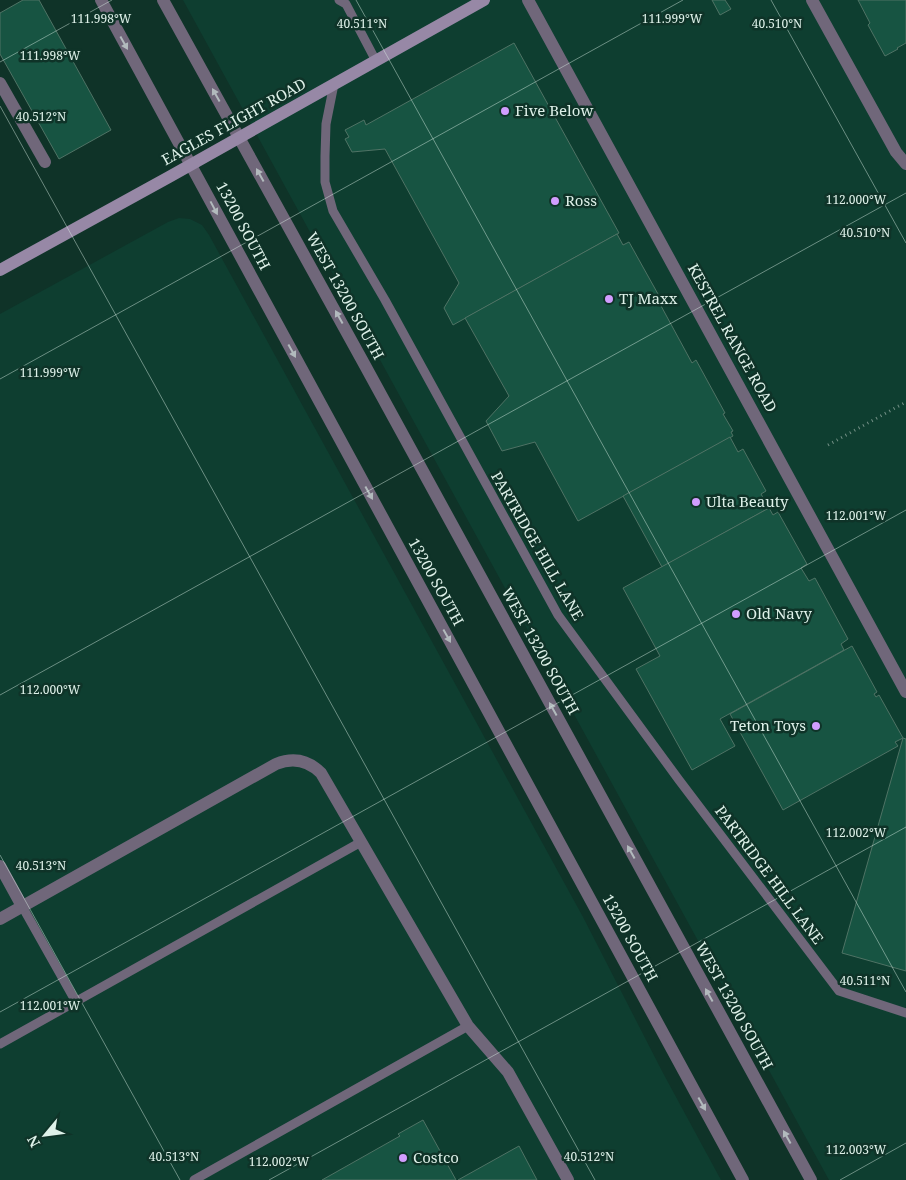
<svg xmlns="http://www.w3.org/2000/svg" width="906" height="1180" font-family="'Noto Serif',serif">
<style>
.built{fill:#0e3e30}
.building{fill:#175442;stroke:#4f7365}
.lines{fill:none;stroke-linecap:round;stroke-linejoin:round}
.path{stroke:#749086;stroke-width:3;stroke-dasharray:1 4;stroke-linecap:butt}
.service{stroke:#70677a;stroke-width:9}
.minor{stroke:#70677a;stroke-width:12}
.tertiary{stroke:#70677a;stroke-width:12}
.secondary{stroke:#9788a6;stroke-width:12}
.oneway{fill:#b2babd}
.ticks{fill:none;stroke:#def1e9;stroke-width:1;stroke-opacity:0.45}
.poi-dot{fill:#d19dfe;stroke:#0f3328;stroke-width:2}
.labels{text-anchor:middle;stroke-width:5;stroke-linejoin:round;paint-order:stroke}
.poi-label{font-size:15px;fill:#def1e9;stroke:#0f3328;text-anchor:start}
.street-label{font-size:15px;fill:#def1e9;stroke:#0f3328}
.ticks-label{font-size:12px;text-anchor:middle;fill:#def1e9;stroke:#0f3328;stroke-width:5;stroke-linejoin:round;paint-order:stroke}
</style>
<rect width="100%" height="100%" fill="#0f3328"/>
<g class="built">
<path d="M183 0H906V1180H829Z"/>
<path d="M179 218 190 219 202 225 209 235 583 917 663 1073 721 1180H0V314L168 222Z"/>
</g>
<g class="building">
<path d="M23 0H39L111 130 59 159 0 54V13Z"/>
<path d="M712 0H725L731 9 720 15Z"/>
<path d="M858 0H906V43L897 48 898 49 885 56 868 25 870 23Z"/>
<path d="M514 43 619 233 453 325 444 308 459 283 385 149 352 152 345 139 349 137 345 130 364 120 366 125Z"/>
<path d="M617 234 623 245 629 242 663 303 660 304 692 363 696 360 725 413 723 414 733 431 731 432 733 436 578 521 535 442 502 451 486 421 509 396 465 318Z"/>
<path d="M730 437 738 452 743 449 766 491 761 494 769 508 662 567 623 496Z"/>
<path d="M769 508 773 515 778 512 807 564 801 568 809 581 815 578 848 639 841 644 844 650 720 719 735 746 692 770 636 669 660 656 623 588Z"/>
<path d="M852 646 877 692 874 694 876 697 879 695 903 738 895 742 898 746 783 810 730 714Z"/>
<path d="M903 738 906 739V971L842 953Z"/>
<path d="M423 1120 456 1180H322L400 1136 398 1134Z"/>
<path d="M519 1146 537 1180H458Z"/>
</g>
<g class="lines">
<path class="path" d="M828 445 906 402"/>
<g class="service">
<path d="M339 0 346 4 376 61"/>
<path d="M334 84 326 124 325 156V182L333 211 385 300 558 615 679 780 839 991 906 1013"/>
<path d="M22 906 76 1002"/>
<path d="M0 1044 361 842"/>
<path d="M194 1180 468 1026"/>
</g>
<g class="minor">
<path d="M528 0 906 692"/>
<path d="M812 0 896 152 906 164"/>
<path d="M0 83 45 162"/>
<path d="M0 866 22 906"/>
<path d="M0 919 276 764C293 757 308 760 321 773L468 1026 508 1072 568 1180"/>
</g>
<g class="tertiary">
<path d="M101 0 743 1180"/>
<path d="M163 0 362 360 811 1180"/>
</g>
<path class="secondary" d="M0 270 169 177 484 0"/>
</g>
<defs><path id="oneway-solid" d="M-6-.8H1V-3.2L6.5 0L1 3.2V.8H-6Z" transform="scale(1.25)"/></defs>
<g class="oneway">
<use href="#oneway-solid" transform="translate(124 43) rotate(61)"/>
<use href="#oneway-solid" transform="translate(216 95) rotate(-119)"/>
<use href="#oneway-solid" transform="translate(260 175) rotate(-119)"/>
<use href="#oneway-solid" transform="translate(214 208) rotate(62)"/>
<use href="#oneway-solid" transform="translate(339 317) rotate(-119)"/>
<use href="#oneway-solid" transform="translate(292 351) rotate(61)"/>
<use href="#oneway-solid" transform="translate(369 493) rotate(61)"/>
<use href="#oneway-solid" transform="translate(447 636) rotate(61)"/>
<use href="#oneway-solid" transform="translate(553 709) rotate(-119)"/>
<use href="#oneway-solid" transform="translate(631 852) rotate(-119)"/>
<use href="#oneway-solid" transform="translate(709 995) rotate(-119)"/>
<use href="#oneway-solid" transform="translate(702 1104) rotate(61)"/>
<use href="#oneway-solid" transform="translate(787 1137) rotate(-119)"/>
</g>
<path class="ticks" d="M356 0 906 992M771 0 906 243M0 62 112 0M0 106 595 1180M0 379 683 0M0 695 906 193M0 855 180 1180M0 1012 906 510M269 1180 906 827M840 1180 906 1143"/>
<g class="poi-dot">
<circle cx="505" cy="111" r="5"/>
<circle cx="555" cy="201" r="5"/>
<circle cx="609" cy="299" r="5"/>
<circle cx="696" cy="502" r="5"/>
<circle cx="736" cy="614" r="5"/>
<circle cx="816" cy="726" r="5"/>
<circle cx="403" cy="1158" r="5"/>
</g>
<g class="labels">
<g class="poi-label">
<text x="515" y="116">Five Below</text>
<text x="565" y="206">Ross</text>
<text x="619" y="304">TJ Maxx</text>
<text x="706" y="507">Ulta Beauty</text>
<text x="746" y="619">Old Navy</text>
<text x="806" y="731" text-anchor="end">Teton Toys</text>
<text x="413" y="1163">Costco</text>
</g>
<g class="street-label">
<text transform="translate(234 122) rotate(-29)" y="5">EAGLES FLIGHT ROAD</text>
<text transform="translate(243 226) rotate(62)" y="5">13200 SOUTH</text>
<text transform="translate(345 296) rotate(61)" y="5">WEST 13200 SOUTH</text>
<text transform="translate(732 338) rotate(61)" y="5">KESTREL RANGE ROAD</text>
<text transform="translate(537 546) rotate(60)" y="5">PARTRIDGE HILL LANE</text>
<text transform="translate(436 582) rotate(61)" y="5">13200 SOUTH</text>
<text transform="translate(540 651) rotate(61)" y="5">WEST 13200 SOUTH</text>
<text transform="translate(769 875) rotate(53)" y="5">PARTRIDGE HILL LANE</text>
<text transform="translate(630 938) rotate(61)" y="5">13200 SOUTH</text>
<text transform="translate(734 1006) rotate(61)" y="5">WEST 13200 SOUTH</text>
</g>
</g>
<g class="ticks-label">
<text x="672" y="23">111.999°W</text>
<text x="101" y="23">111.998°W</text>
<text x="362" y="28">40.511°N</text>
<text x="777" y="28">40.510°N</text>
<text x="50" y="60">111.998°W</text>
<text x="41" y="121">40.512°N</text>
<text x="856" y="204">112.000°W</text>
<text x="865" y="237">40.510°N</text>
<text x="50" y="377">111.999°W</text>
<text x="856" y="520">112.001°W</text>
<text x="50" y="694">112.000°W</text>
<text x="856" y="837">112.002°W</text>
<text x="41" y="870">40.513°N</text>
<text x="865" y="985">40.511°N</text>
<text x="50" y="1010">112.001°W</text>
<text x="856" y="1154">112.003°W</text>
<text x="174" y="1161">40.513°N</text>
<text x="589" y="1161">40.512°N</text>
<text x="279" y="1166">112.002°W</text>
</g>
<g transform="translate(45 1135) rotate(241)" stroke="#0f3328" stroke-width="4" paint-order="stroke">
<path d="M0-4L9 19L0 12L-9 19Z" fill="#def1e9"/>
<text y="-8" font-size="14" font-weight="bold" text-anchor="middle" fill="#def1e9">N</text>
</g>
</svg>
